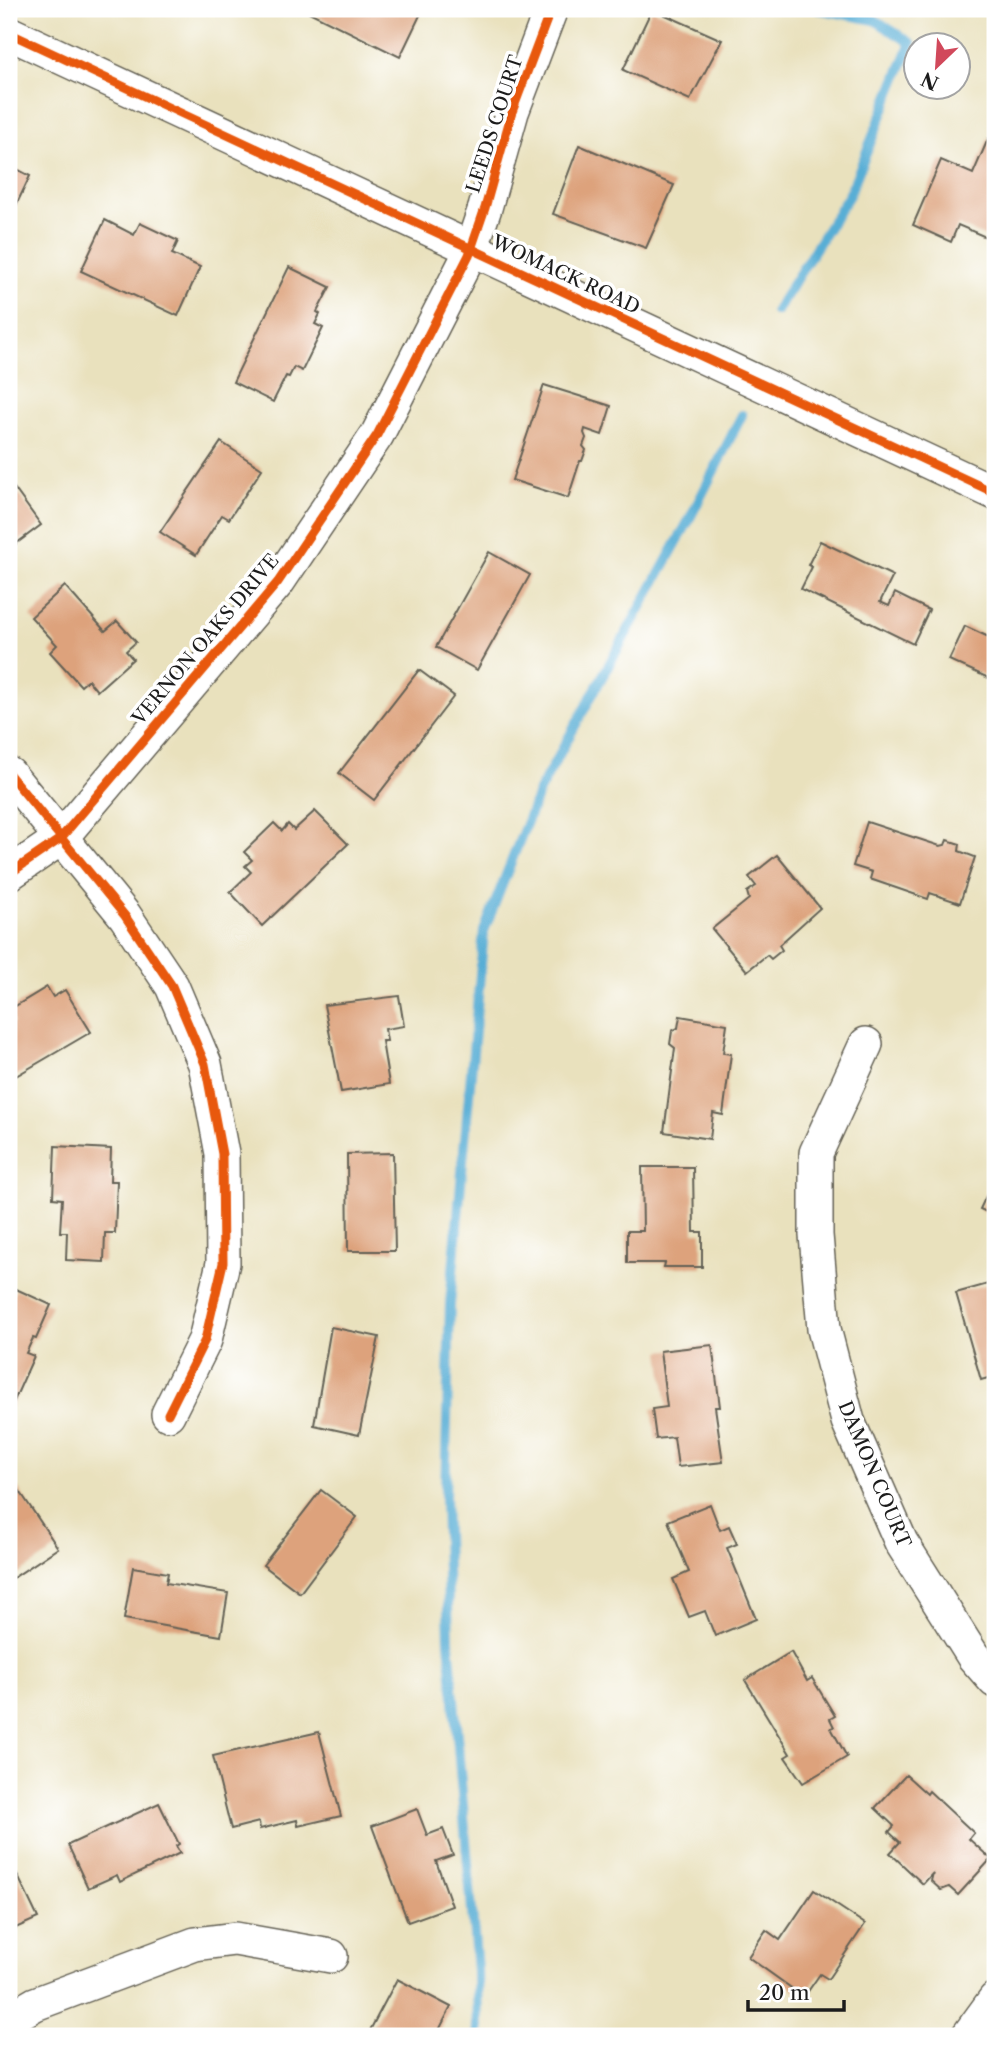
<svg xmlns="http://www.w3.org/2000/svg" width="1004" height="2045" font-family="'Libre Caslon Text',serif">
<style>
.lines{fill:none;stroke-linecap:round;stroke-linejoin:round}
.stream{stroke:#59aed5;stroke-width:10}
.building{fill:#dda27c}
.minor-casing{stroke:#646154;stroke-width:36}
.minor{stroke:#fff;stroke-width:33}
.cycleway-casing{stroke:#fff;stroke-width:13}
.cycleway{stroke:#e8590c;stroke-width:9}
.labels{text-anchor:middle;stroke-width:7;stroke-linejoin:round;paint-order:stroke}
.street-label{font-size:19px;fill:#1c1c1c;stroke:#fff}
</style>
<rect width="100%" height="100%" fill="#fff"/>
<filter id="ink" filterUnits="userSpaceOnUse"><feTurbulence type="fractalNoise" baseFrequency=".0143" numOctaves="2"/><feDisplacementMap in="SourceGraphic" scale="14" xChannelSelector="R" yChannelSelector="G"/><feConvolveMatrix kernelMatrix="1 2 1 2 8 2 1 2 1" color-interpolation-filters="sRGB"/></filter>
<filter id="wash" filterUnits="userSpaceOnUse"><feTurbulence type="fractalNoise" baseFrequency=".00686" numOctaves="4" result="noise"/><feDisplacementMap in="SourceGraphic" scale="28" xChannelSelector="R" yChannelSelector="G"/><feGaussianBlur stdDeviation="1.57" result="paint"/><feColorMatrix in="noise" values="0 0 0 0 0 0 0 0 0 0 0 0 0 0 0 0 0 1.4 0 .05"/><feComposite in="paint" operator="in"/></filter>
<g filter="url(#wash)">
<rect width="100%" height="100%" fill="#e9e1bd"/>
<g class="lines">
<g class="stream">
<path d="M776 311 849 195 911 43 875 20 818 9"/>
<path d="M478 2036 477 1970 449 1641 445 1497 450 1304 484 931 539 791 688 522 742 415"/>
</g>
</g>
<g id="blocks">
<g class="building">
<path d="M310 9H423L400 57 309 12Z"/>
<path d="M652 9 722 40 690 100 623 70Z"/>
<path d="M988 139 995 143V241L958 225 951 242 913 225 941 160 973 174Z"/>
<path d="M579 145 674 185 646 248 553 214Z"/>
<path d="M9 165 30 176 9 220Z"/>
<path d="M105 220 134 235 140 223 178 241 172 254 200 267 178 316 81 271Z"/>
<path d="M289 267 330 287 317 312 320 314 315 324 323 328 302 371 294 367 289 377 286 376 273 402 233 382Z"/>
<path d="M544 385 611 406 602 435 585 429 584 433 586 438 583 446 586 450 582 461H580L568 498 512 480Z"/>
<path d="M221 442 262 469 229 519 222 515 196 555 160 532Z"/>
<path d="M9 481 41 525 9 549Z"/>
<path d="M820 541 893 576 880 602 889 606 895 593 929 610 913 644 801 589 812 567 808 565Z"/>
<path d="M489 552 530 575 477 670 436 647Z"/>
<path d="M65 586 105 631 117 621 136 642 126 651 133 659 97 691 88 680 81 686 50 652 57 645 31 617Z"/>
<path d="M965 626 995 640V681L949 660Z"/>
<path d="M419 670 454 696 374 800 339 773Z"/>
<path d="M315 811 348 844 262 926 230 892 251 872 245 866 252 860 244 852 274 823 282 831 288 824 294 830Z"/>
<path d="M867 822 940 846 945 845 947 840 960 844 959 851 975 857 960 903 930 893 928 899 870 879 872 872 853 866Z"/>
<path d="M777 855 820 908 779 945 782 950 771 959 767 955 747 971 712 929 749 899 747 892 756 886 749 877Z"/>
<path d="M47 987 53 997 65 990 91 1032 9 1080V1025L14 1022 9 1010Z"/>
<path d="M399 996 404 1026 385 1029 387 1041H382L389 1084 341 1092 324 1005Z"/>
<path d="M680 1016 727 1024 723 1053 731 1054 723 1115 713 1113 710 1139 664 1132 675 1048 670 1044 672 1031 678 1028Z"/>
<path d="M55 1146 111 1149 110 1181H117L115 1233H105L104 1262 66 1260 67 1232H60L62 1199 53 1198Z"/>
<path d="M393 1153 395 1251H348L347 1154Z"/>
<path d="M642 1167H693L694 1232H702V1267H664L665 1263H627V1231H643Z"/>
<path d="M995 1177V1216L980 1209Z"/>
<path d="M995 1282V1376L981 1380 956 1293Z"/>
<path d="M16 1289 51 1305 36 1339 33 1338 26 1353 34 1356 9 1412V1305Z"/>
<path d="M331 1327 379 1337 359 1435 314 1425Z"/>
<path d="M712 1345 720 1407H715L723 1462 678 1467 674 1437 656 1439 652 1409 667 1407 660 1351Z"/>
<path d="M9 1470 16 1482 15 1484 58 1548 13 1578 9 1572Z"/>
<path d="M321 1490 357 1517 300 1593 263 1565Z"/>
<path d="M710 1504 720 1530 729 1526 737 1544 727 1548 756 1619 715 1636 705 1611 689 1617 673 1579 689 1572 668 1521Z"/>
<path d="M133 1567 168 1573 166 1583 228 1593 221 1636 124 1619Z"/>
<path d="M791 1652 807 1681 812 1678 835 1716 830 1719 834 1727 831 1728 847 1757 803 1783 785 1757 790 1754 745 1680Z"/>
<path d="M319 1732 341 1816 298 1826 297 1820 260 1829 259 1822 231 1829 213 1756Z"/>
<path d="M906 1775 927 1794 929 1791 974 1833 969 1839 991 1859 958 1895 949 1887 941 1890 931 1881 933 1873 923 1884 890 1853 900 1842 889 1832 894 1826 875 1808Z"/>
<path d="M159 1803 179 1844 176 1846 180 1853 120 1882 117 1875 88 1888 68 1845Z"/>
<path d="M417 1809 427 1835 443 1829 453 1855 436 1861 452 1906 408 1922 372 1826Z"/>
<path d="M15 1870 38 1918 9 1931V1873Z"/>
<path d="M814 1890 865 1924 828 1979 820 1974 804 1997 748 1957 766 1930 780 1940Z"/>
<path d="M397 1979 451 2007 436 2036H367Z"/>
</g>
</g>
</g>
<g filter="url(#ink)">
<use href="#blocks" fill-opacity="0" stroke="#646154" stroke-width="2"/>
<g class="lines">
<defs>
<g id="minor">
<path d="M9 33 995 493"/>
<path d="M9 774 125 916 172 986 205 1064 222 1154 223 1263 205 1340 168 1414"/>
<path d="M9 874 60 839 278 582 377 435 469 255 485 208 512 112 551 9"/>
<path d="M866 1044 816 1153V1235L824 1329 848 1421 901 1542 973 1656 995 1681"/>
<path d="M9 2019 35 2004 195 1944 235 1939 331 1956"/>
<path d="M968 2036 995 1999"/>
</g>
</defs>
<use href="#minor" class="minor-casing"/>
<use href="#minor" class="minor"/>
<defs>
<g id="cycleway">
<path d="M9 33 995 493"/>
<path d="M9 774 125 916 172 986 205 1064 222 1154 223 1263 205 1340 168 1414"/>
<path d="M9 874 60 839 278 582 377 435 469 255 485 208 512 112 551 9"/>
</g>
</defs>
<use href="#cycleway" class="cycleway-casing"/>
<use href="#cycleway" class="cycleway"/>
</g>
</g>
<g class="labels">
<g class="street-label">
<text transform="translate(494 124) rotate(-72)" y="7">LEEDS COURT</text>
<text transform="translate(566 274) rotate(25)" y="7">WOMACK ROAD</text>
<text transform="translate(205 639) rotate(-50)" y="7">VERNON OAKS DRIVE</text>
<text transform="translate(875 1474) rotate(67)" y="7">DAMON COURT</text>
</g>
</g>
<rect width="1004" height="2045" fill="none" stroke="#fff" stroke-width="35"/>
<g transform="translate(937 66) rotate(205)"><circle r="33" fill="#ffffff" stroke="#a4a4a4" stroke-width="2"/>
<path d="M0-5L12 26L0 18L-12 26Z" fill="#d1495b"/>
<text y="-10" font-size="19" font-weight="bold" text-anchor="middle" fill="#1c1c1c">N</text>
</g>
<path d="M748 2000v10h96v-10" fill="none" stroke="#1c1c1c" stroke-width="3.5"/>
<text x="759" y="2000" font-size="21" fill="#1c1c1c" stroke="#ffffff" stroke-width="5" paint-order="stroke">20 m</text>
</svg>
